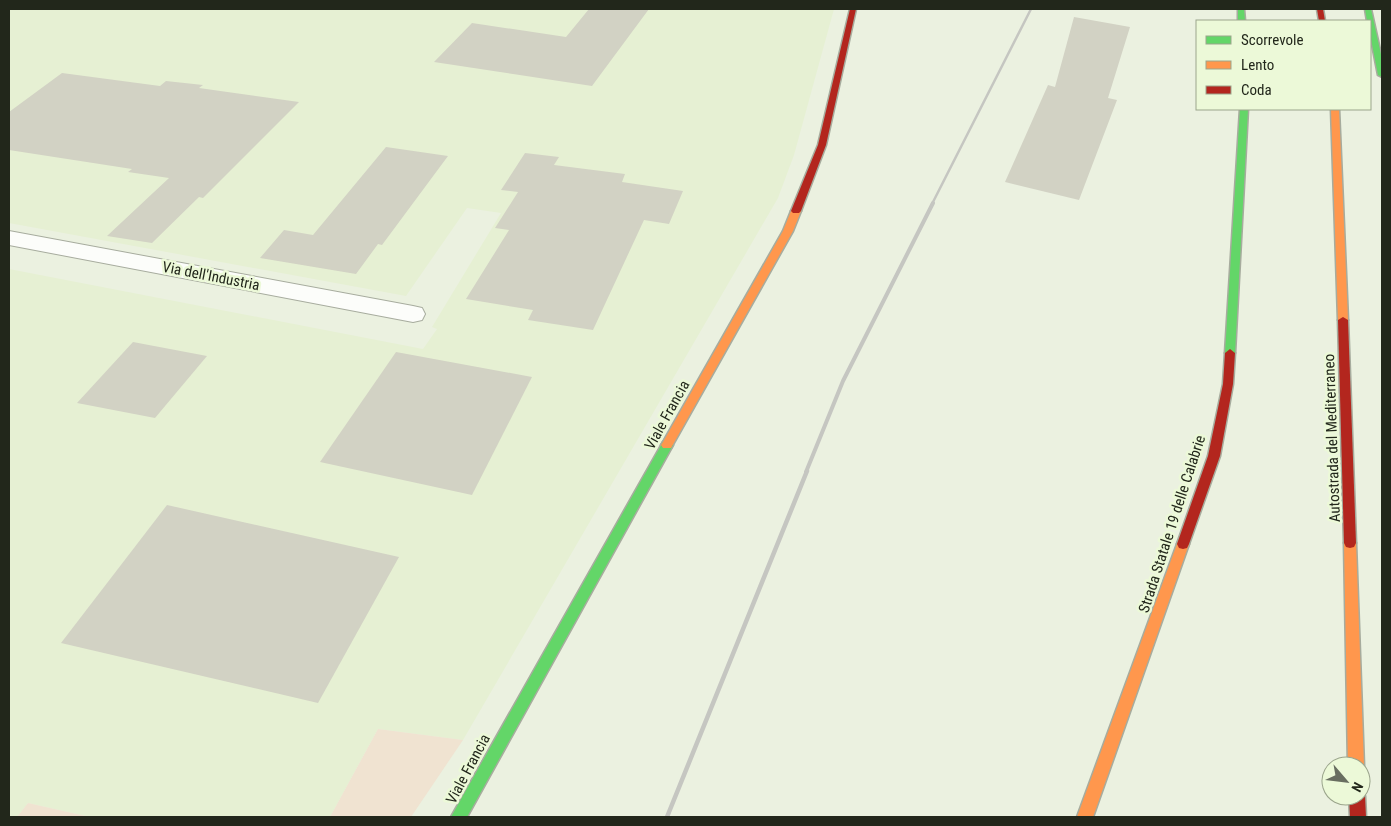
<svg xmlns="http://www.w3.org/2000/svg" width="1391" height="826" font-family="'Roboto Condensed',sans-serif">
<style>
.built{fill:#e6f0d3}
.green{fill:#f0e3d1}
.building{fill:#d2d2c4}
.lines{fill:none;stroke-linecap:round;stroke-linejoin:round}
.street-casing{stroke:#a7ac9e;stroke-width:2}
.fast-casing{stroke:#a7ac9e;stroke-width:3}
.slow-casing{stroke:#a7ac9e;stroke-width:3}
.jam-casing{stroke:#a7ac9e;stroke-width:3}
.street{fill:#fcfdfa;fill-rule:evenodd}
.fast{fill:#63d668;fill-rule:evenodd}
.slow{fill:#ff974d;fill-rule:evenodd}
.jam{fill:#b3261e;fill-rule:evenodd}
.rail-far2{stroke:#c5c6c1;stroke-width:2.5}
.rail-far1{stroke:#c5c6c1;stroke-width:4}
.rail{stroke:#c5c6c1;stroke-width:4.5}
.labels{text-anchor:middle;stroke-width:5;stroke-linejoin:round;paint-order:stroke}
.street-label{font-size:15px;fill:#22271b;stroke:#ecf9d8}
</style>
<rect width="100%" height="100%" fill="#ebf1e0"/>
<path class="built" d="M9 9H834L794 155 778 198 463 740 378 729 330 817H90L28 803 17 817H9V269L423 349 437 329 432 327 501 213 467 208 406 296 9 223Z"/>
<g class="green">
<path d="M378 729 463 740 411 817H330Z"/>
<path d="M28 803 90 817H17Z"/>
</g>
<g class="building">
<path d="M589 9H649L592 86 434 62 472 23 566 37Z"/>
<path d="M1074 17 1130 27 1108 98 1117 100 1079 200 1005 182 1048 85 1055 87Z"/>
<path d="M62 73 160 86 166 81 203 85 199 88 299 102 203 198 199 197 152 243 107 236 169 178 128 172 132 169 9 150V112Z"/>
<path d="M386 147 448 156 382 245 378 244 356 274 260 258 284 230 313 235Z"/>
<path d="M525 153 559 157 554 165 625 174 622 182 683 191 669 224 644 220 593 330 528 320 533 310 466 299 509 230 495 228 518 192 501 190Z"/>
<path d="M133 342 207 356 155 418 77 403Z"/>
<path d="M396 352 532 377 472 495 320 462Z"/>
<path d="M167 505 399 557 318 703 61 643Z"/>
</g>
<g class="lines">
<defs>
<path id="street" d="M9 231 413 306 422 308 425 314 422 320 413 322 9 245Z"/>
<g id="fast">
<path d="M1238 9H1244L1245 21H1238Z"/>
<path d="M1365 9H1371L1382 59V77L1378 75 1370 34V21H1367Z"/>
<path d="M1240 109H1248L1235 353 1230 357 1225 353Z"/>
<path d="M667 441 671 442 673 445 467 817H451L663 442Z"/>
</g>
<g id="slow">
<path d="M1331 109H1339L1348 320 1343 323 1338 320Z"/>
<path d="M796 208 801 211 793 231 671 448H663L661 445 663 442 783 231 791 211Z"/>
<path d="M1350 538 1354 539 1356 543 1364 766 1361 771V766H1348L1344 543 1346 539Z"/>
<path d="M1183 539 1187 540 1189 544 1093 817H1077L1177 544 1179 540Z"/>
</g>
<g id="jam">
<path d="M850 9H856L826 145 801 211 799 213H793L791 211 818 145Z"/>
<path d="M1317 9H1323L1325 21H1319Z"/>
<path d="M1343 317 1348 320 1356 543 1354 547 1350 548 1346 547 1344 543 1338 320Z"/>
<path d="M1230 349 1235 353 1233 384 1220 456 1189 544 1187 548 1183 549 1179 548 1177 544 1208 456 1223 384 1225 353Z"/>
<path d="M1361 790 1365 796 1366 817H1350L1349 796H1361Z"/>
</g>
</defs>
<use href="#street" class="street-casing"/>
<use href="#fast" class="fast-casing"/>
<use href="#slow" class="slow-casing"/>
<use href="#jam" class="jam-casing"/>
<use href="#street" class="street"/>
<use href="#fast" class="fast"/>
<use href="#slow" class="slow"/>
<use href="#jam" class="jam"/>
<path class="rail-far2" d="M932 204 1031 9"/>
<path class="rail-far1" d="M806 472 843 381 933 203"/>
<path class="rail" d="M667 817 807 471"/>
</g>
<g class="labels">
<g class="street-label">
<text transform="translate(211 276) rotate(11)" y="5">Via dell'Industria</text>
<text transform="translate(667 415) rotate(-61)" y="5">Viale Francia</text>
<text transform="translate(1332 438) rotate(-92)" y="5">Autostrada del Mediterraneo</text>
<text transform="translate(1172 524) rotate(-72)" y="5">Strada Statale 19 delle Calabrie</text>
<text transform="translate(468 769) rotate(-62)" y="5">Viale Francia</text>
</g>
</g>
<rect width="1391" height="826" fill="none" stroke="#22271b" stroke-width="20"/>
<rect x="1196" y="20" width="175" height="90" fill="#ecf9d8" stroke="#9ba58c"/>
<rect x="1206" y="36" width="25" height="8" fill="#63d668" stroke="#9ba58c"/>
<text x="1241" y="45" font-size="15" fill="#22271b">Scorrevole</text>
<rect x="1206" y="61" width="25" height="8" fill="#ff974d" stroke="#9ba58c"/>
<text x="1241" y="70" font-size="15" fill="#22271b">Lento</text>
<rect x="1206" y="86" width="25" height="8" fill="#b3261e" stroke="#9ba58c"/>
<text x="1241" y="95" font-size="15" fill="#22271b">Coda</text>
<g transform="translate(1346 781) rotate(118)"><circle r="24" fill="#ecf9d8" stroke="#9ba58c"/>
<path d="M0-4L9 19L0 12L-9 19Z" fill="#686e60"/>
<text y="-8" font-size="14" font-weight="bold" text-anchor="middle" fill="#22271b">N</text>
</g>
</svg>
